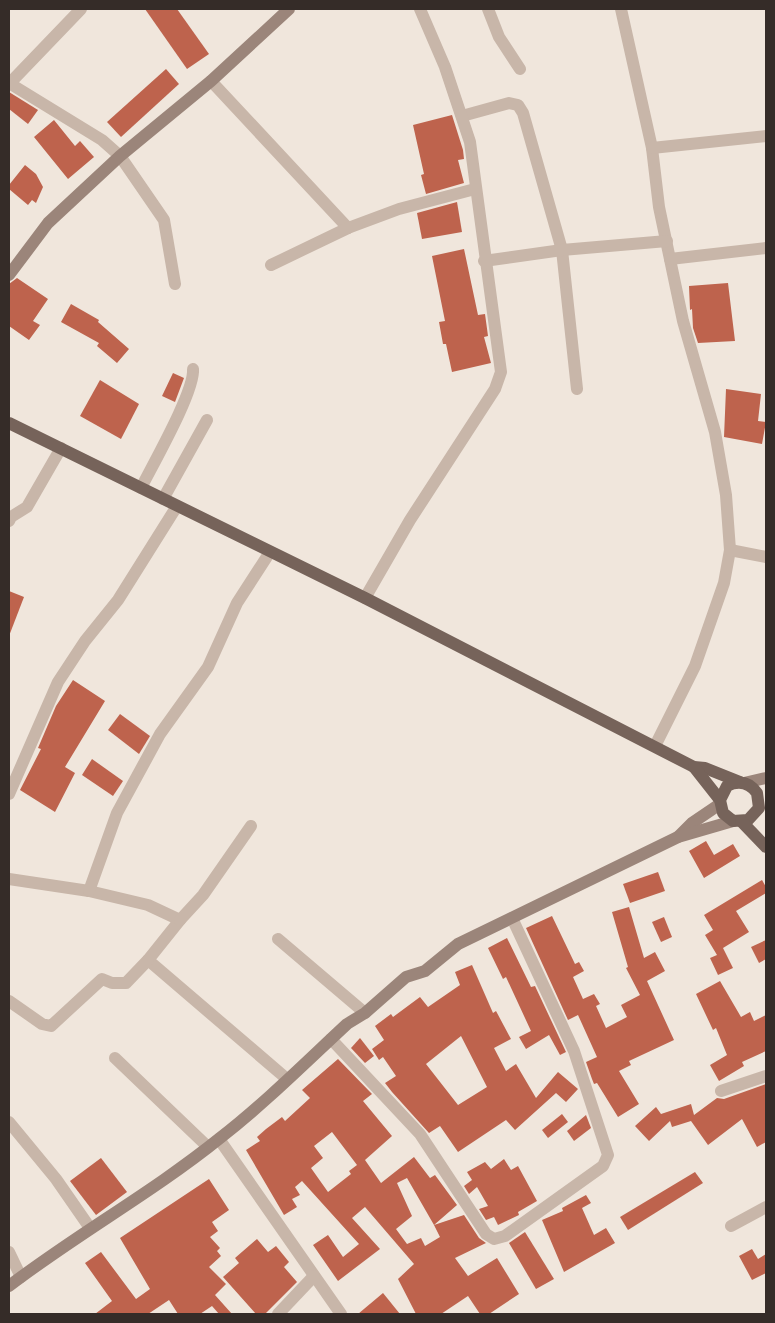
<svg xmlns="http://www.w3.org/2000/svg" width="775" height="1323" font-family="Signika,sans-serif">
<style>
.building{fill:#be634d;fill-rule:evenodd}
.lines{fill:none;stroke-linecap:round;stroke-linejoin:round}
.street{stroke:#c8b6a9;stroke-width:12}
.secondary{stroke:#9b857a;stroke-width:12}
.primary{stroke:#76635a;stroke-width:12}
</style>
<rect width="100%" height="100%" fill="#f0e6dc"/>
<g class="building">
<path d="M145 9H177L209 54 187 69Z"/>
<path d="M166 69 179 84 121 137 107 122Z"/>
<path d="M9 92 38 110 28 124 9 109Z"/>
<path d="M452 115 463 150 464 159 458 160 464 183 426 194 421 175 424 174 413 125Z"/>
<path d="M54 120 75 146 80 141 94 157 68 179 34 137Z"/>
<path d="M25 165 36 174 43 187 36 203 32 200 28 205 9 189V185Z"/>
<path d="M457 202 462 232 422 239 417 213Z"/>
<path d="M464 249 478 315 485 314 488 336 484 337 491 363 452 372 446 344H443L439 322 445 321 432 256Z"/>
<path d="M17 278 48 299 33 321 40 325 29 340 9 326V284Z"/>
<path d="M728 283 735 341 698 343 693 328 692 309 690 310 689 286Z"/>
<path d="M71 304 99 320 98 322 129 349 117 363 97 346 99 343 61 322Z"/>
<path d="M173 373 184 378 175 402 162 396Z"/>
<path d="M100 380 139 404 121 439 80 416Z"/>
<path d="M726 389 761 394 758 421 766 422 762 444 724 437Z"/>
<path d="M9 591 24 597 9 636Z"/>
<path d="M73 680 105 701 65 767 75 773 55 812 20 790 41 749 38 748 56 706Z"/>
<path d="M120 714 150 736 139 754 108 730Z"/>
<path d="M92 759 123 781 113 796 82 775Z"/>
<path d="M706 841 714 855 733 844 740 856 704 878 689 851Z"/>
<path d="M658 872 665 891 630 903 623 884Z"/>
<path d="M762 880 766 887V893L736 911 749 932 723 948 733 968 718 975 710 958 717 955 705 935 713 930 704 915Z"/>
<path d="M629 907 644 958 655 952 665 971 647 981 674 1040 629 1061 631 1065 619 1071 639 1104 618 1117 597 1083 594 1084 592 1079 586 1062 597 1057 578 1015 568 1020 526 928 552 916 575 964 579 962 584 971 573 977 583 999 594 994 600 1004 596 1006 606 1028 627 1017 621 1005 640 995 626 968 628 967 612 912Z"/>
<path d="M664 917 672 937 661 942 652 922Z"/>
<path d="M507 938 531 987 535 986 566 1052 560 1055 549 1035 526 1049 519 1037 531 1031 506 977 503 979 488 948Z"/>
<path d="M766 940V959L759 963 751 947Z"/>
<path d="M472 965 493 1013 496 1011 511 1039 494 1048 506 1071 516 1064 536 1098 558 1072 578 1089 566 1102 556 1093 515 1130 506 1120 458 1152 440 1126 429 1133 392 1092 385 1083 396 1076 383 1057 379 1060 372 1049 384 1040 375 1026 391 1014 393 1017 420 997 428 1007 460 985 455 972ZM461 1036 487 1087 458 1105 426 1064Z"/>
<path d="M720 981 741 1017 750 1012 754 1021 766 1015V1051L742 1062 744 1066 719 1081 710 1065 727 1055 716 1028 713 1030 696 994Z"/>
<path d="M360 1038 374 1056 365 1063 351 1048Z"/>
<path d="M338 1059 372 1094 363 1101 392 1136 365 1160 381 1183 414 1157 430 1178 435 1175 457 1205 434 1225 407 1178 397 1183 412 1216 396 1229 407 1244 421 1238 425 1246 440 1237 434 1225 464 1215 479 1238 486 1243 455 1258 468 1276 497 1258 519 1294 489 1314H480L468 1296 441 1314H416L398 1279 414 1264 365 1207 352 1218 380 1249 338 1281 313 1245 328 1235 343 1257 359 1244 302 1181 295 1187 300 1195 292 1199 297 1207 284 1215 246 1150 260 1141 257 1137 266 1129 282 1117 285 1121 310 1098 302 1090ZM332 1132 357 1165 349 1171 351 1174 328 1192 311 1168 323 1158 314 1146Z"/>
<path d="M766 1084V1142L757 1147 742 1119 708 1145 691 1121 672 1127 670 1121 649 1141 635 1126 656 1107 661 1114 691 1104 694 1115 717 1098 724 1099Z"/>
<path d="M562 1114 568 1122 548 1138 542 1130Z"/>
<path d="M586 1115 591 1128 574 1141 567 1131Z"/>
<path d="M101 1158 127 1192 96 1215 70 1181Z"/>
<path d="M504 1159 511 1170 518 1166 537 1201 518 1212 519 1215 498 1225 494 1217 486 1220 479 1209 488 1206 477 1187 469 1194 464 1186 472 1180 467 1172 485 1162 491 1169Z"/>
<path d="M695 1172 703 1183 628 1230 620 1217Z"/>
<path d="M209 1179 229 1210 212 1222 218 1231 210 1237 220 1248 217 1251 221 1256 209 1267 226 1284 215 1295 232 1314H219L212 1306 200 1314H178L169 1300 148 1314H95L112 1301 85 1263 101 1252 136 1299 150 1289 120 1238Z"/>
<path d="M586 1195 591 1203 582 1208 594 1235 606 1228 615 1243 564 1272 542 1220 563 1211 562 1208Z"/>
<path d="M525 1232 554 1279 536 1289 509 1243Z"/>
<path d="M257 1239 268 1252 276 1246 289 1262 284 1267 297 1282 265 1314H256L223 1277 239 1263 235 1258Z"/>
<path d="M752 1249 758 1259 766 1254V1273L752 1280 739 1256Z"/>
<path d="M383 1293 400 1314H358Z"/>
</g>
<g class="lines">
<g class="street">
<path d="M488 9 499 37 520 69"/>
<path d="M621 9 652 148 659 207 683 321 715 432 726 495 730 550 724 583 695 666 655 746"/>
<path d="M211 81 348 228"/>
<path d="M9 83 102 140 120 156 164 220 175 284"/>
<path d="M9 84 81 9"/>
<path d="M462 116 509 103 518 105 523 113 562 250 577 389"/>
<path d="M652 148 766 136"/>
<path d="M670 259 766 248"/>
<path d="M484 261 562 250 667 241"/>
<path d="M271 265 348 228 399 209 475 189"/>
<path d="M141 488C153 464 195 391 193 369"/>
<path d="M163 499 207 420"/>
<path d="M9 521 11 517 27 507 61 448"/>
<path d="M730 550 766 557"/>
<path d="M365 598 410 520 495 389 501 372 470 142 445 67 420 9"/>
<path d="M9 794 58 682 85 641 118 600 177 506"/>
<path d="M9 879 89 891 148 905 180 920 148 960 287 1079"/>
<path d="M89 891 117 813 160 734 208 667 237 603 270 552"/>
<path d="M180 920 203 895 251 826"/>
<path d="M278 939 365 1013"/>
<path d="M9 1001 42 1024 51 1026 102 979 112 983H126L148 960"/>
<path d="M331 1039 420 1134 486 1234 494 1239 505 1236 603 1166 608 1155 574 1051 512 918"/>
<path d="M115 1058 208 1147"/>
<path d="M721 1091 766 1076"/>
<path d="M9 1122 56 1179 90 1228"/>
<path d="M219 1139 341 1314"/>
<path d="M731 1226 766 1207"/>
<path d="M9 1252 21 1277"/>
<path d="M278 1314 314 1276"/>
</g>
<g class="secondary">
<path d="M9 275 48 223 120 156 211 81 289 9"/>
<path d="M744 783 766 778"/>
<path d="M678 837 692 823 720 804"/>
<path d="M9 1286C77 1234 153 1192 220 1138 265 1103 305 1063 347 1024L365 1013 406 977 425 971 458 944 678 837 733 821"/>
</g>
<g class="primary">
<path d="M9 423 365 598 694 767 705 768 740 782"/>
<path d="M694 767 720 800 723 813 733 821 748 820 759 808 757 793C749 782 739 780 727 786L720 800"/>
<path d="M741 821 766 847"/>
</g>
</g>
<rect width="775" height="1323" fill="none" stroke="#352c28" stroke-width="20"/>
</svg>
